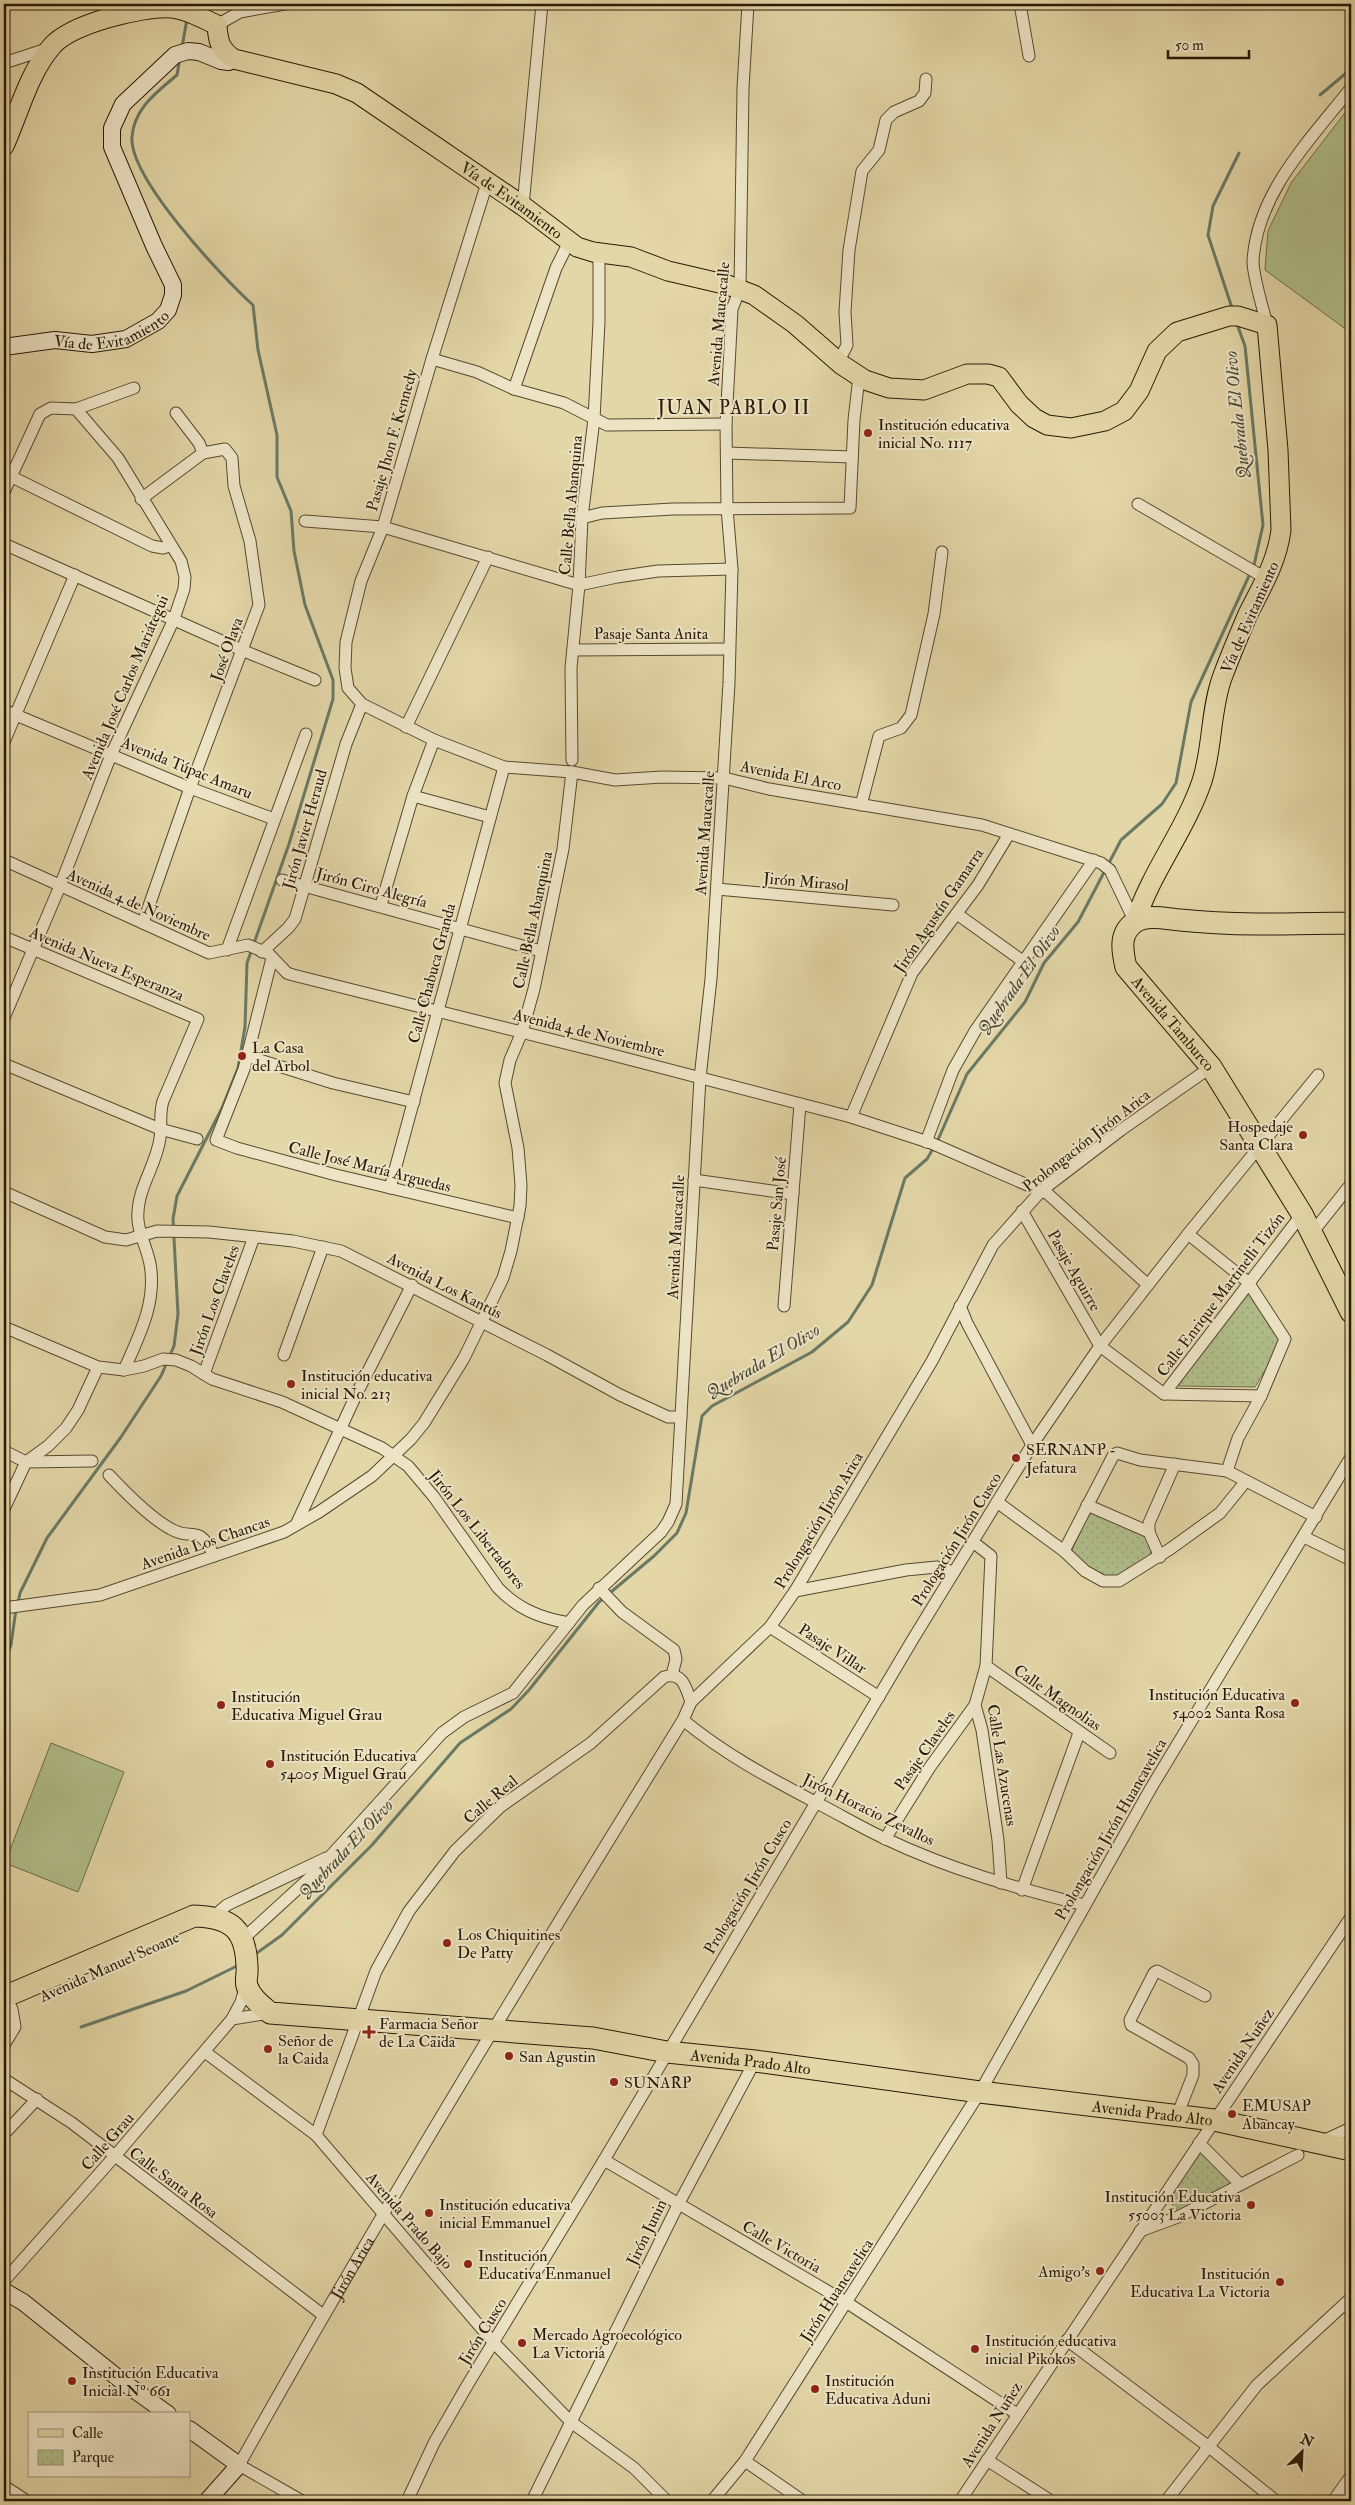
<svg xmlns="http://www.w3.org/2000/svg" width="1355" height="2505" font-family="'IM FELL Double Pica',serif">
<style>
.green{fill:#b0be8a;stroke:#6c6c48}
.park{fill:url(#park-dots);stroke:#6c6c48}
.lines{fill:none;stroke-linecap:round;stroke-linejoin:round}
.stream{stroke:#6a7964;stroke-width:3}
.street-casing{stroke:#58482e;stroke-width:13}
.secondary-casing{stroke:#291905;stroke-width:18}
.primary-casing{stroke:#291905;stroke-width:21}
.highway-casing{stroke:#291905;stroke-width:23}
.street{stroke:#ede4c6;stroke-width:11}
.secondary{stroke:#ede4c6;stroke-width:16}
.primary{stroke:#e3d6a7;stroke-width:19}
.highway{stroke:#e3d6a7;stroke-width:21}
.poi-dot{fill:#8f2418;stroke:#ede4c6;stroke-width:2}
.labels{text-anchor:middle;stroke-width:4;stroke-linejoin:round;paint-order:stroke}
.street-label{font-size:16px;fill:#291905;stroke:#ede4c6}
.poi-label{font-size:16px;fill:#291905;stroke:#ede4c6;text-anchor:start}
.water-label{font-size:18px;font-style:italic;fill:#4a4935;stroke:#ede4c6}
.quarter-label{font-size:19px;letter-spacing:1px;fill:#291905;stroke:#ede4c6}
</style>
<defs>
<pattern id="park-dots" width="8" height="8" patternUnits="userSpaceOnUse" patternTransform="scale(1.25)"><rect width="8" height="8" fill="#b0be8a"/><path d="M2 2h.1M6 6h.1" fill="none" stroke="#97a376" stroke-width="1.8" stroke-linecap="round"/></pattern>
</defs>
<rect width="100%" height="100%" fill="#e3d6a7"/>
<filter id="stains"><feTurbulence type="fractalNoise" baseFrequency=".004" numOctaves="4"/><feColorMatrix values="0 0 0 0 .2 0 0 0 0 .09 0 0 0 0 .02 0 0 0 .5 -.17"/></filter>
<radialGradient id="worn" r=".72"><stop offset=".6" stop-color="#630" stop-opacity="0"/><stop offset="1" stop-color="#630" stop-opacity=".3"/></radialGradient>
<g class="green">
<path d="M1351 105V333L1265 270 1268 231 1291 183Z"/>
<path d="M51 1743 124 1772 78 1892 5 1863Z"/>
</g>
<g class="park">
<path d="M1250 1289 1284 1339 1255 1387 1179 1386V1379Z"/>
<path d="M1095 1512C1112 1519 1161 1532 1149 1557L1127 1574 1102 1578 1074 1556 1072 1550 1088 1515Z"/>
<path d="M1198 2149 1234 2183 1178 2211 1169 2201Z"/>
</g>
<g class="lines">
<g class="stream">
<path d="M182 47 187 19"/>
<path d="M1320 95 1351 69"/>
<path d="M1233 311 1208 235 1213 206 1239 153"/>
<path d="M937 1142 967 1074 1025 1002 1044 963 1078 922 1121 840 1162 804 1176 783 1191 702 1254 565 1263 525 1245 346 1237 324"/>
<path d="M18 1603 20 1593 47 1538 121 1437 161 1376 174 1346 178 1314 173 1219 177 1196 222 1108 238 1068 245 1027 247 963 289 844 333 699V680L305 605 294 551 291 511 277 477V435L258 350 253 305C222 277 129 178 132 137 134 108 157 92 177 75L180 58"/>
<path d="M4 1663 11 1645 16 1609"/>
<path d="M254 1955 282 1935 372 1845 460 1743 511 1709 529 1690 599 1602 654 1556 677 1533 686 1513 702 1416 712 1406 812 1352 848 1322 872 1285 905 1178 927 1159 934 1147"/>
<path d="M4 2025 6 2024"/>
<path d="M81 2027 186 1991 239 1965"/>
</g>
<defs>
<g id="street">
<path d="M1020 4 1029 56"/>
<path d="M217 25 240 12 285 4"/>
<path d="M4 63 50 48"/>
<path d="M487 183 432 359 383 527 361 581 346 642 345 668 348 688 362 704 434 740 504 767 572 772 615 780 662 777 724 778 769 789 982 825 1101 863 1110 870 1135 922"/>
<path d="M523 206 542 4"/>
<path d="M1267 325C1263 308 1253 277 1253 261 1257 192 1311 139 1351 88"/>
<path d="M432 359 477 372 514 389 564 403 607 425 726 424"/>
<path d="M834 359 843 353 847 345 845 312 849 250 862 171 879 150 886 120 894 112 919 101 925 93 926 79"/>
<path d="M514 389 556 268 569 242"/>
<path d="M727 453 852 457"/>
<path d="M4 473 152 546 163 548 170 546"/>
<path d="M4 492 40 414 51 408 76 409 134 388"/>
<path d="M141 499 203 453"/>
<path d="M1138 504 1267 579"/>
<path d="M582 518 602 513 673 509 850 508 854 420 859 377"/>
<path d="M305 521 383 527 579 585 617 577 658 571 732 569"/>
<path d="M4 544 244 651 315 680"/>
<path d="M573 650 729 649"/>
<path d="M4 710 190 788 274 819"/>
<path d="M406 727 488 557"/>
<path d="M4 742 75 575"/>
<path d="M572 760 571 668 579 585 582 518 594 419 599 322V253"/>
<path d="M413 796 490 817"/>
<path d="M861 805 879 736 901 728 911 715 934 614 942 552"/>
<path d="M4 860 209 953 248 945 269 954 287 973 293 975 605 1053 851 1117 931 1143 1048 1194 1148 1285"/>
<path d="M282 880 541 951"/>
<path d="M717 889 893 905"/>
<path d="M381 905 413 796 434 740"/>
<path d="M957 914 1024 962"/>
<path d="M143 923 190 788 259 605 250 541 234 486 232 458 225 449 203 453 199 443 176 413"/>
<path d="M4 937 198 1019 163 1101C159 1114 162 1125 160 1138 157 1163 139 1186 138 1212 136 1229 147 1247 150 1264 157 1302 139 1336 124 1370"/>
<path d="M227 950 306 734"/>
<path d="M262 952 288 928 295 919 346 744 362 704"/>
<path d="M272 958 244 1069 216 1140 237 1148 336 1175 518 1218"/>
<path d="M4 1018 60 886 111 755 174 619 184 589 185 577 181 561 118 458 76 409"/>
<path d="M247 1056 333 1083 414 1102"/>
<path d="M4 1064 160 1129 197 1139"/>
<path d="M851 1117 912 973 978 885 1009 834"/>
<path d="M926 1142 953 1070 975 1031 1094 860"/>
<path d="M694 1180 793 1194"/>
<path d="M390 1188 504 767"/>
<path d="M4 1192 105 1237 126 1240 157 1231 209 1232 293 1241 341 1251 547 1355 620 1395 668 1417H681"/>
<path d="M1022 1211 1100 1346 1164 1394 1261 1396"/>
<path d="M1312 1233 1351 1184"/>
<path d="M1188 1234 1248 1282 1285 1339 1261 1396 1238 1438 1227 1471"/>
<path d="M784 1306 800 1104"/>
<path d="M960 1306 967 1323 1032 1445"/>
<path d="M4 1327 98 1367 124 1370 144 1366 163 1359 176 1360 191 1366 212 1379 282 1402 382 1448 408 1466 434 1497 498 1588C518 1609 540 1618 569 1623"/>
<path d="M284 1355 323 1247"/>
<path d="M204 1374 254 1237"/>
<path d="M1164 1394 1302 1214"/>
<path d="M4 1451 26 1462 92 1461"/>
<path d="M109 1475C124 1491 152 1519 171 1529 193 1542 198 1522 214 1556"/>
<path d="M997 1502 1064 1551 1085 1571 1103 1581H1119L1170 1549 1220 1513 1246 1481"/>
<path d="M1087 1505 1149 1532"/>
<path d="M4 1509 26 1462 48 1446 66 1428 78 1410 98 1367"/>
<path d="M296 1525 357 1393 412 1285"/>
<path d="M1304 1537 1351 1560"/>
<path d="M973 1542 991 1556 986 1666 975 1705 982 1730 998 1840 1001 1883"/>
<path d="M1064 1551 1113 1456 1117 1453 1140 1460 1227 1471 1316 1517"/>
<path d="M1160 1557 1149 1532V1523L1175 1464"/>
<path d="M599 1588 622 1612 674 1650 676 1659 672 1675"/>
<path d="M795 1591 906 1570 937 1567 954 1572"/>
<path d="M4 1608 100 1595 284 1532 319 1512 372 1476 411 1439 424 1423 464 1358 503 1278 511 1251 520 1206 521 1185 518 1148 505 1083 510 1060 522 1032 534 989 563 849 572 772"/>
<path d="M770 1627 879 1697"/>
<path d="M986 1666 1110 1753"/>
<path d="M683 1720C726 1755 766 1776 815 1802 839 1814 862 1828 886 1839 949 1869 1016 1888 1084 1905"/>
<path d="M885 1839 930 1767 975 1705"/>
<path d="M1022 1890 1079 1733"/>
<path d="M213 1917 227 1905 326 1858"/>
<path d="M244 1938 316 1872 442 1733 464 1717 513 1693 583 1605 661 1532 668 1522 676 1504 700 1078 711 979 729 683 732 569 727 508 726 424 732 309 740 289 743 88 748 4"/>
<path d="M4 1994 12 2009 15 2027 4 2045"/>
<path d="M232 2019 241 2002 246 1985"/>
<path d="M205 2052 316 2135 494 2343 571 2422 634 2468 667 2501"/>
<path d="M4 2079 72 2123 323 2315"/>
<path d="M1177 2116 1193 2075V2064L1189 2058 1131 2025 1130 2020 1154 1973 1157 1971 1205 1996"/>
<path d="M4 2134 37 2099"/>
<path d="M316 2135 376 1971 409 1911 455 1851 500 1807 591 1743 664 1677C683 1671 686 1688 691 1702"/>
<path d="M1321 2142 1351 2128"/>
<path d="M1199 2143 1240 2184"/>
<path d="M604 2160 846 2302 1017 2414"/>
<path d="M1140 2231 1178 2217 1298 2155"/>
<path d="M4 2281 114 2157 232 2019 270 2013"/>
<path d="M1067 2340 1209 2447 1276 2501"/>
<path d="M987 2460 1051 2501"/>
<path d="M745 2461 803 2501"/>
<path d="M4 2486 27 2501"/>
<path id="s1" d="M302 2501 239 2465C380 2213 531 1966 683 1720L691 1702 770 1627 795 1591 932 1361 993 1245 1041 1191 1121 1130 1211 1067"/>
<path d="M407 2501 434 2443 468 2384 604 2160 913 1639 1032 1445 1100 1346 1188 1234 1318 1075"/>
<path d="M532 2501 678 2205 755 2061"/>
<path d="M712 2501 745 2461 980 2092 1151 1788 1351 1457"/>
<path d="M960 2501 1351 1917"/>
<path d="M1166 2501 1257 2385 1351 2298"/>
<path d="M1333 2501 1351 2476"/>
</g>
<g id="secondary">
<path id="s2" d="M4 347 55 340 92 344 126 339 158 321 168 310 173 295V285L154 246 112 147V128L123 104 175 55 188 51 199 52 221 61 229 62 234 59"/>
<path d="M4 2291 23 2302 123 2382 168 2414"/>
<path d="M189 2429 239 2465 207 2501"/>
</g>
<g id="primary">
<path id="s3" d="M4 146C19 113 28 74 52 46 71 24 142 6 171 8 187 9 203 19 217 25 218 41 220 50 234 59L336 84 357 93 523 206 577 247 593 252 631 257 668 271 728 285 754 295 795 324 842 365 865 380 889 388 924 390 967 374H988L999 377 1019 404 1034 418 1047 425 1071 428 1105 421 1124 411 1139 391 1157 351 1177 332 1229 316H1238L1267 325 1278 450 1281 530C1277 562 1262 586 1248 614 1239 635 1230 656 1222 678 1210 712 1213 747 1202 781 1185 831 1151 872 1135 922"/>
</g>
<g id="highway">
<path id="s4" d="M1351 923C1294 924 1237 926 1180 920 1166 919 1148 914 1135 922 1119 933 1122 950 1126 967L1211 1067 1302 1214 1351 1312"/>
<path id="s5" d="M4 1997 194 1916C231 1917 246 1929 247 1967 248 1973 245 1981 247 1986 251 1998 261 2005 270 2013L593 2038 667 2052 755 2061 980 2092 1214 2120 1351 2150"/>
</g>
</defs>
<use href="#street" class="street-casing"/>
<use href="#secondary" class="secondary-casing"/>
<use href="#primary" class="primary-casing"/>
<use href="#highway" class="highway-casing"/>
<use href="#street" class="street"/>
<use href="#secondary" class="secondary"/>
<use href="#primary" class="primary"/>
<use href="#highway" class="highway"/>
</g>
<g class="poi-dot">
<circle cx="868" cy="433" r="5"/>
<circle cx="242" cy="1056" r="5"/>
<circle cx="1303" cy="1135" r="5"/>
<circle cx="291" cy="1384" r="5"/>
<circle cx="1016" cy="1458" r="5"/>
<circle cx="1295" cy="1703" r="5"/>
<circle cx="221" cy="1705" r="5"/>
<circle cx="270" cy="1764" r="5"/>
<circle cx="447" cy="1943" r="5"/>
<path d="M366.5 2024.5h5v5h5v5h-5v5h-5v-5h-5v-5h5z"/>
<circle cx="268" cy="2049" r="5"/>
<circle cx="509" cy="2056" r="5"/>
<circle cx="614" cy="2082" r="5"/>
<circle cx="1232" cy="2114" r="5"/>
<circle cx="1251" cy="2205" r="5"/>
<circle cx="429" cy="2213" r="5"/>
<circle cx="468" cy="2264" r="5"/>
<circle cx="1100" cy="2271" r="5"/>
<circle cx="1280" cy="2282" r="5"/>
<circle cx="522" cy="2343" r="5"/>
<circle cx="975" cy="2349" r="5"/>
<circle cx="72" cy="2381" r="5"/>
<circle cx="815" cy="2389" r="5"/>
</g>
<g class="labels">
<g class="street-label">
<text dy="6" stroke="none"><textPath href="#s3" startOffset="644">Vía de Evitamiento</textPath></text>
<text dy="6" stroke="none"><textPath href="#s2" startOffset="111">Vía de Evitamiento</textPath></text>
<text transform="translate(718 324) rotate(-85)" y="6">Avenida Maucacalle</text>
<text transform="translate(391 440) rotate(-74)" y="6">Pasaje Jhon F. Kennedy</text>
<text transform="translate(570 505) rotate(-85)" y="6">Calle Bella Abanquina</text>
<text transform="translate(1249 617) rotate(-66)" y="6">Vía de Evitamiento</text>
<text x="651" y="639">Pasaje Santa Anita</text>
<text transform="translate(226 649) rotate(-70)" y="6">José Olaya</text>
<text transform="translate(124 687) rotate(-67)" y="6">Avenida José Carlos Mariátegui</text>
<text transform="translate(187 767) rotate(22)" y="6">Avenida Túpac Amaru</text>
<text transform="translate(791 775) rotate(11)" y="6">Avenida El Arco</text>
<text transform="translate(304 829) rotate(-74)" y="6">Jirón Javier Heraud</text>
<text transform="translate(704 833) rotate(-86)" y="6">Avenida Maucacalle</text>
<text transform="translate(806 881) rotate(5)" y="6">Jirón Mirasol</text>
<text transform="translate(372 887) rotate(15)" y="6">Jirón Ciro Alegría</text>
<text transform="translate(139 904) rotate(24)" y="6">Avenida 4 de Noviembre</text>
<text transform="translate(938 910) rotate(-56)" y="6">Jirón Agustín Gamarra</text>
<text transform="translate(532 920) rotate(-78)" y="6">Calle Bella Abanquina</text>
<text transform="translate(107 963) rotate(23)" y="6">Avenida Nueva Esperanza</text>
<text transform="translate(431 973) rotate(-75)" y="6">Calle Chabuca Granda</text>
<text dy="6" stroke="none"><textPath href="#s4" startOffset="340">Avenida Tamburco</textPath></text>
<text transform="translate(589 1032) rotate(14)" y="6">Avenida 4 de Noviembre</text>
<text transform="translate(1086 1140) rotate(-38)" y="6">Prolongación Jirón Arica</text>
<text transform="translate(370 1166) rotate(14)" y="6">Calle José María Arguedas</text>
<text transform="translate(776 1204) rotate(-85)" y="6">Pasaje San José</text>
<text transform="translate(675 1237) rotate(-87)" y="6">Avenida Maucacalle</text>
<text transform="translate(1075 1270) rotate(60)" y="6">Pasaje Aguirre</text>
<text transform="translate(445 1285) rotate(27)" y="6">Avenida Los Kantús</text>
<text transform="translate(1220 1294) rotate(-53)" y="6">Calle Enrique Martinelli Tizón</text>
<text transform="translate(214 1300) rotate(-70)" y="6">Jirón Los Claveles</text>
<text transform="translate(818 1520) rotate(-59)" y="6">Prolongación Jirón Arica</text>
<text transform="translate(478 1529) rotate(52)" y="6">Jirón Los Libertadores</text>
<text transform="translate(956 1539) rotate(-58)" y="6">Prologación Jirón Cusco</text>
<text transform="translate(205 1542) rotate(-19)" y="6">Avenida Los Chancas</text>
<text transform="translate(833 1648) rotate(33)" y="6">Pasaje Villar</text>
<text transform="translate(1058 1697) rotate(35)" y="6">Calle Magnolias</text>
<text transform="translate(924 1750) rotate(-55)" y="6">Pasaje Claveles</text>
<text transform="translate(1003 1765) rotate(81)" y="6">Calle Las Azucenas</text>
<text transform="translate(490 1799) rotate(-40)" y="6">Calle Real</text>
<text transform="translate(869 1809) rotate(26)" y="6">Jirón Horacio Zevallos</text>
<text transform="translate(1110 1829) rotate(-60)" y="6">Prolongación Jirón Huancavelica</text>
<text transform="translate(747 1886) rotate(-59)" y="6">Prologación Jirón Cusco</text>
<text transform="translate(109 1966) rotate(-24)" y="6">Avenida Manuel Seoane</text>
<text transform="translate(1242 2050) rotate(-56)" y="6">Avenida Nuñez</text>
<text dy="6" stroke="none"><textPath href="#s5" startOffset="830">Avenida Prado Alto</textPath></text>
<text dy="6" stroke="none"><textPath href="#s5" startOffset="1235">Avenida Prado Alto</textPath></text>
<text transform="translate(107 2141) rotate(-49)" y="6">Calle Grau</text>
<text transform="translate(174 2182) rotate(37)" y="6">Calle Santa Rosa</text>
<text transform="translate(410 2220) rotate(49)" y="6">Avenida Prado Bajo</text>
<text transform="translate(646 2232) rotate(-64)" y="6">Jirón Junin</text>
<text transform="translate(782 2246) rotate(30)" y="6">Calle Victoria</text>
<text dy="6" stroke="none"><textPath href="#s1" startOffset="300">Jirón Arica</textPath></text>
<text transform="translate(836 2290) rotate(-57)" y="6">Jirón Huancavelica</text>
<text transform="translate(482 2331) rotate(-58)" y="6">Jirón Cusco</text>
<text transform="translate(991 2424) rotate(-57)" y="6">Avenida Nuñez</text>
</g>
<g class="poi-label">
<text x="878" y="430">Institución educativa<tspan x="878" dy="18">inicial No. 1117</tspan></text>
<text x="252" y="1053">La Casa<tspan x="252" dy="18">del Arbol</tspan></text>
<text x="1293" y="1132" text-anchor="end">Hospedaje<tspan x="1293" dy="18">Santa Clara</tspan></text>
<text x="301" y="1381">Institución educativa<tspan x="301" dy="18">inicial No. 213</tspan></text>
<text x="1026" y="1455">SERNANP -<tspan x="1026" dy="18">Jefatura</tspan></text>
<text x="1285" y="1700" text-anchor="end">Institución Educativa<tspan x="1285" dy="18">54002 Santa Rosa</tspan></text>
<text x="231" y="1702">Institución<tspan x="231" dy="18">Educativa Miguel Grau</tspan></text>
<text x="280" y="1761">Institución Educativa<tspan x="280" dy="18">54005 Miguel Grau</tspan></text>
<text x="457" y="1940">Los Chiquitines<tspan x="457" dy="18">De Patty</tspan></text>
<text x="379" y="2029">Farmacia Señor<tspan x="379" dy="18">de La Caida</tspan></text>
<text x="278" y="2046">Señor de<tspan x="278" dy="18">la Caida</tspan></text>
<text x="519" y="2062">San Agustin</text>
<text x="624" y="2088">SUNARP</text>
<text x="1242" y="2111">EMUSAP<tspan x="1242" dy="18">Abancay</tspan></text>
<text x="1241" y="2202" text-anchor="end">Institución Educativa<tspan x="1241" dy="18">55003 La Victoria</tspan></text>
<text x="439" y="2210">Institución educativa<tspan x="439" dy="18">inicial Emmanuel</tspan></text>
<text x="478" y="2261">Institución<tspan x="478" dy="18">Educativa Enmanuel</tspan></text>
<text x="1090" y="2277" text-anchor="end">Amigo's</text>
<text x="1270" y="2279" text-anchor="end">Institución<tspan x="1270" dy="18">Educativa La Victoria</tspan></text>
<text x="532" y="2340">Mercado Agroecológico<tspan x="532" dy="18">La Victoria</tspan></text>
<text x="985" y="2346">Institución educativa<tspan x="985" dy="18">inicial Pikokos</tspan></text>
<text x="82" y="2378">Institución Educativa<tspan x="82" dy="18">Inicial Nº 661</tspan></text>
<text x="825" y="2386">Institución<tspan x="825" dy="18">Educativa Aduni</tspan></text>
</g>
<g class="water-label">
<text transform="translate(1237 415) rotate(-96)" y="6">Quebrada El Olivo</text>
<text transform="translate(1019 980) rotate(-55)" y="6">Quebrada El Olivo</text>
<text transform="translate(763 1361) rotate(-31)" y="6">Quebrada El Olivo</text>
<text transform="translate(346 1849) rotate(-47)" y="6">Quebrada El Olivo</text>
</g>
<g class="quarter-label">
<text x="734" y="414">JUAN PABLO II</text>
</g>
</g>
<rect width="1355" height="2505" fill="none" stroke="#e3d6a7" stroke-width="20"/>
<rect x="5" y="5" width="1345" height="2495" fill="none" stroke="#291905" stroke-width="2.5"/>
<rect x="10" y="10" width="1335" height="2485" fill="none" stroke="#291905"/>
<rect x="28" y="2412" width="162" height="65" fill="#ede4c6" stroke="#9f9379"/>
<rect x="38" y="2429" width="25" height="8" fill="#e3d6a7" stroke="#9f9379"/>
<text x="72" y="2438" font-size="15" fill="#291905">Calle</text>
<rect x="38" y="2450" width="25" height="15" fill="url(#park-dots)" stroke="#9f9379"/>
<text x="72" y="2462" font-size="15" fill="#291905">Parque</text>
<g transform="translate(1302 2452) rotate(24)" stroke="#ede4c6" stroke-width="4" paint-order="stroke">
<path d="M0-4L9 19L0 12L-9 19Z" fill="#291905"/>
<text y="-8" font-size="14" font-weight="bold" text-anchor="middle" fill="#291905">N</text>
</g>
<path d="M1168 50v8h81v-8" fill="none" stroke="#291905" stroke-width="2.5"/>
<text x="1175" y="50" font-size="15" fill="#291905" stroke="#ede4c6" stroke-width="4" paint-order="stroke">50 m</text>
<rect width="100%" height="100%" filter="url(#stains)"/>
<rect width="100%" height="100%" fill="url(#worn)"/>
</svg>
